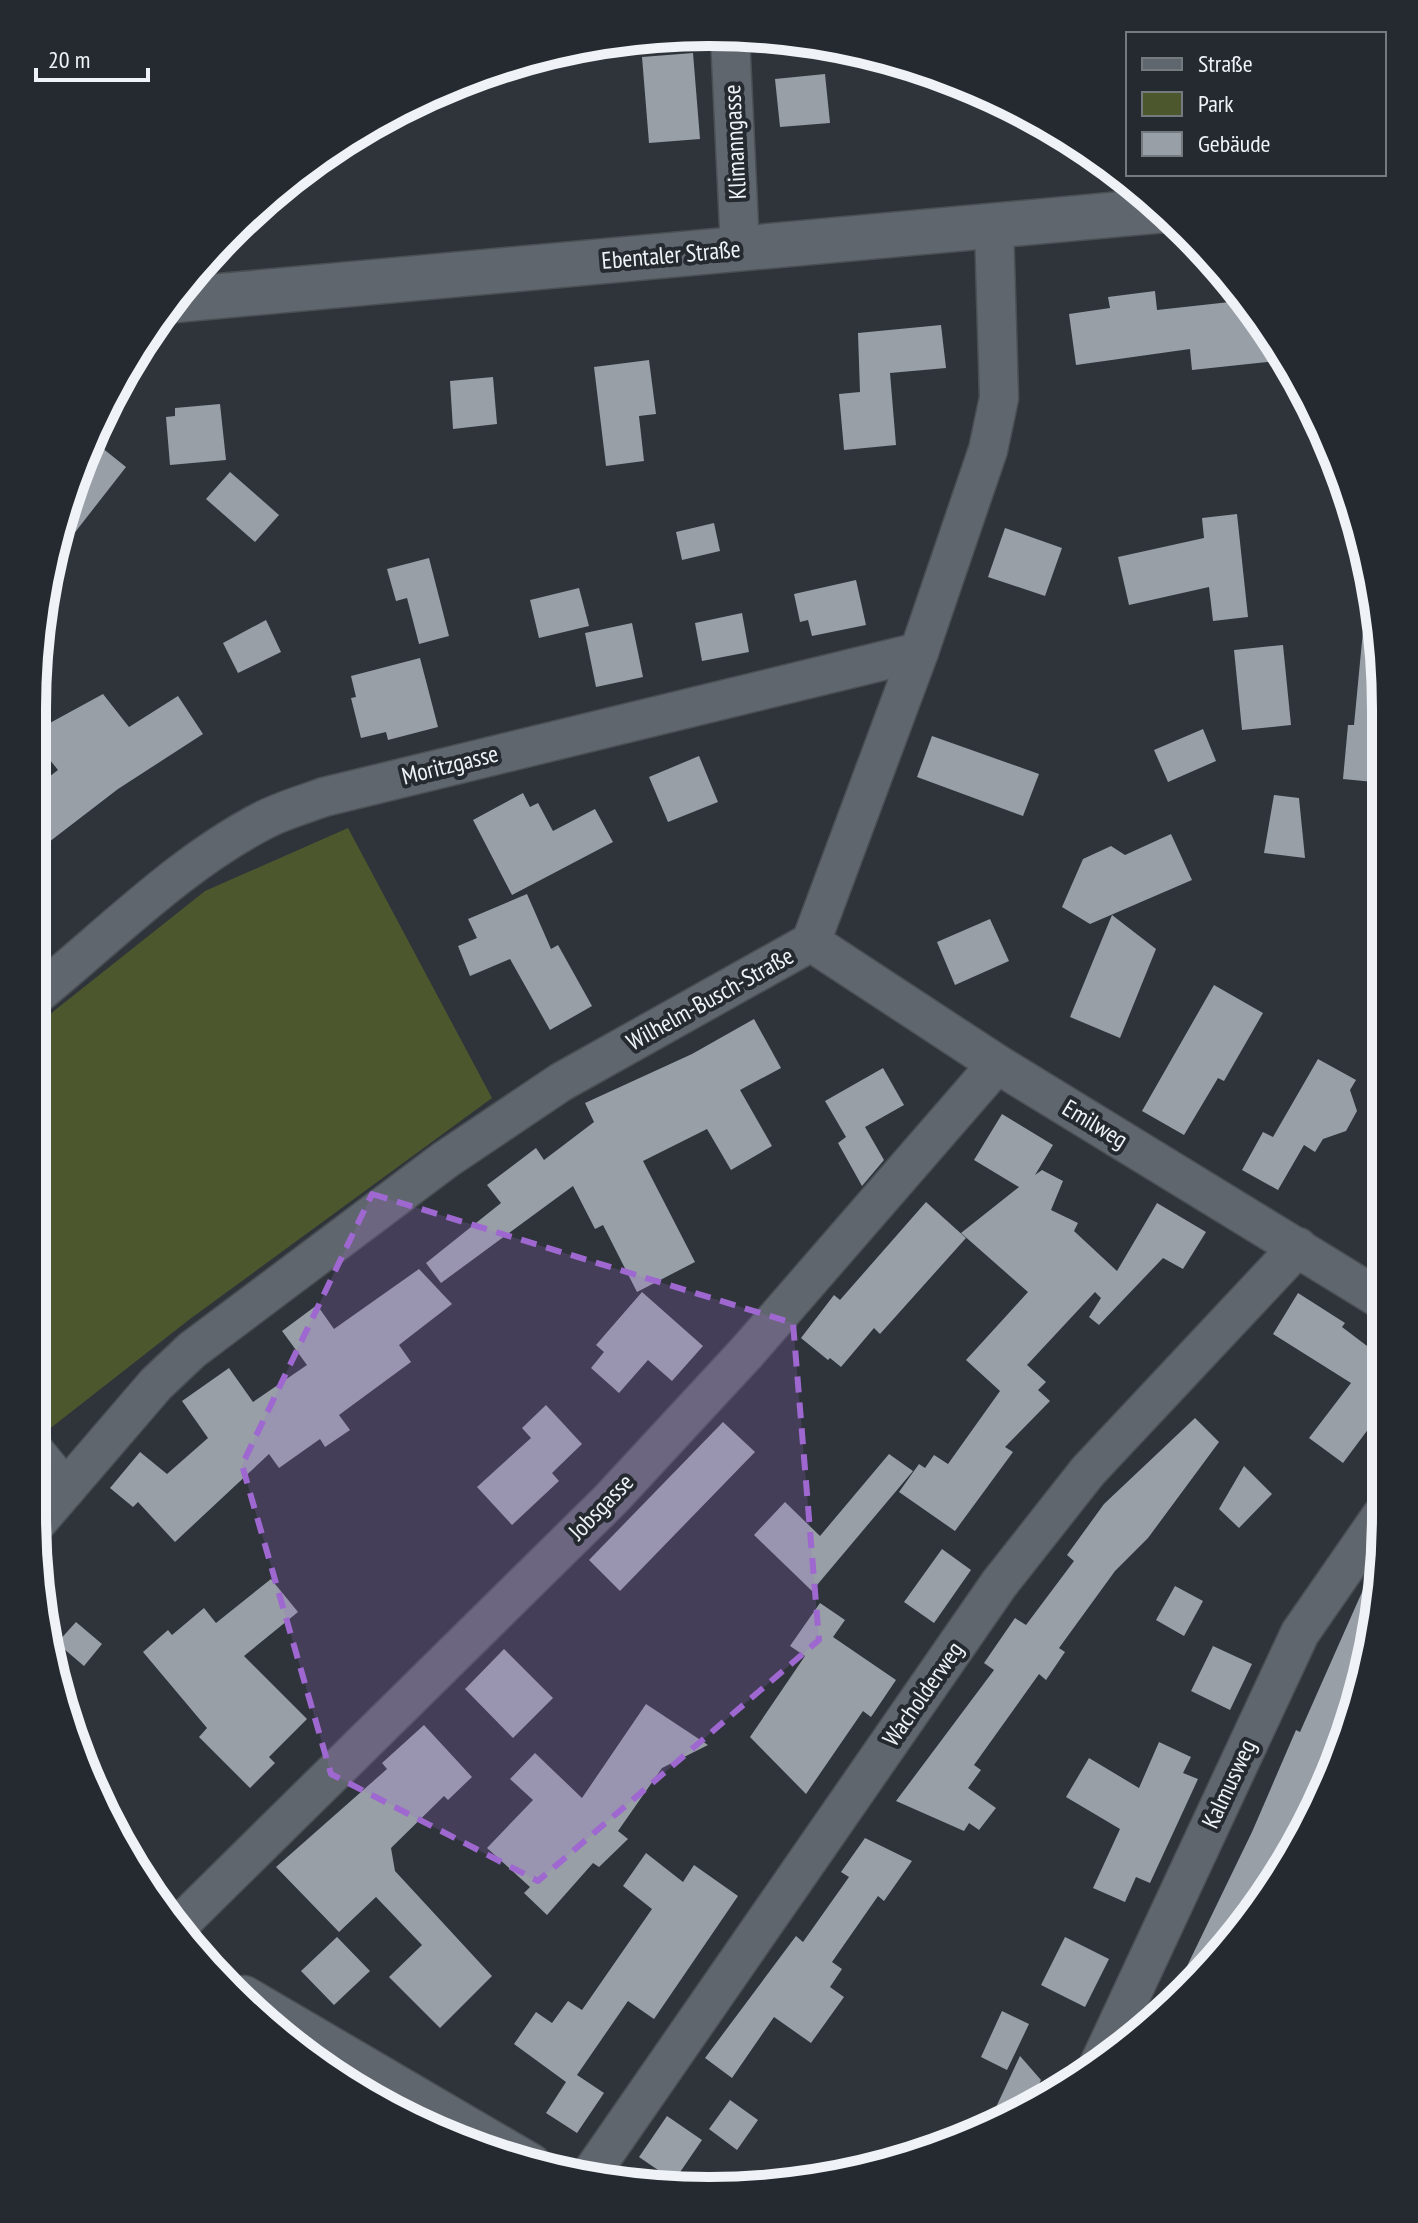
<svg xmlns="http://www.w3.org/2000/svg" width="1418" height="2223" font-family="'PT Sans Narrow',sans-serif">
<style>
.green{fill:#4c572e}
.building{fill:#989fa7}
.lines{fill:none;stroke-linecap:round;stroke-linejoin:round}
.minor-casing{stroke:#4a4f54;stroke-width:41}
.secondary-casing{stroke:#4a4f54;stroke-width:47}
.minor{stroke:#60666d;stroke-width:38}
.secondary{stroke:#60666d;stroke-width:44}
.marked{fill:#9e68d0;fill-opacity:0.2;stroke:#9e68d0;stroke-width:6;stroke-dasharray:16 10;stroke-linejoin:round}
.labels{text-anchor:middle;stroke-width:8;stroke-linejoin:round;paint-order:stroke}
.street-label{font-size:24px;fill:#eff3f7;stroke:#242a2f}
.rim{fill:none;stroke:#eff3f7;stroke-width:10}
</style>
<rect width="100%" height="100%" fill="#2e343a"/>
<path class="green" d="M348 828 492 1098 190 1319 43 1434 33 1422 35 1026 205 891Z"/>
<g class="building">
<path d="M693 53 700 139 649 143 642 57Z"/>
<path d="M825 74 830 123 780 127 775 79Z"/>
<path d="M1155 291 1157 310 1248 300 1285 360 1192 370 1190 349 1076 365 1069 314 1110 308 1108 297Z"/>
<path d="M941 325 946 368 890 373 896 445 844 450 839 394 860 392 858 333Z"/>
<path d="M649 360 656 414 639 416 644 461 606 466 594 367Z"/>
<path d="M493 377 497 424 453 429 450 381Z"/>
<path d="M220 404 226 460 170 465 166 417 175 416V408Z"/>
<path d="M96 443 126 467 55 558 80 464Z"/>
<path d="M230 472 279 515 255 542 206 499Z"/>
<path d="M1237 514 1248 617 1213 621 1209 587 1129 605 1118 557 1204 538 1202 518Z"/>
<path d="M714 523 720 551 682 560 676 532Z"/>
<path d="M1005 528 1062 548 1045 596 988 577Z"/>
<path d="M429 558 449 636 419 644 407 598 396 601 387 569Z"/>
<path d="M856 580 866 625 812 636 808 620 800 622 794 594Z"/>
<path d="M579 588 589 626 539 638 530 600Z"/>
<path d="M742 613 749 652 702 661 695 623Z"/>
<path d="M266 620 281 652 238 673 223 643Z"/>
<path d="M632 623 643 677 596 687 585 633Z"/>
<path d="M1363 631 1379 632 1385 665 1384 783 1343 779 1348 725H1354Z"/>
<path d="M1283 645 1291 725 1242 730 1234 650Z"/>
<path d="M420 658 438 727 388 740 386 732 361 738 351 698 356 697 351 676Z"/>
<path d="M103 694 129 727 178 696 203 734 118 789 36 852 37 786 58 770 37 744V730Z"/>
<path d="M1203 729 1216 761 1168 782 1154 750Z"/>
<path d="M932 736 1039 774 1023 816 917 777Z"/>
<path d="M699 756 718 802 668 822 649 777Z"/>
<path d="M523 793 530 807 538 803 553 831 595 809 613 842 512 895 473 820Z"/>
<path d="M1274 795 1299 798 1305 858 1264 853Z"/>
<path d="M1171 834 1192 880 1090 924 1062 907 1083 859 1111 846 1125 855Z"/>
<path d="M527 894 551 949 558 945 592 1006 550 1030 510 959 470 976 458 946 477 938 468 919Z"/>
<path d="M1112 915 1156 949 1120 1038 1070 1017Z"/>
<path d="M990 919 1009 961 955 985 937 942Z"/>
<path d="M1214 985 1263 1013 1224 1081 1218 1078 1184 1135 1142 1111Z"/>
<path d="M754 1019 781 1068 740 1090 772 1146 731 1170 707 1129 643 1161 695 1262 637 1292 603 1225 595 1229 573 1186 441 1283 426 1263 501 1203 487 1185 536 1148 544 1160 594 1122 585 1103 692 1054Z"/>
<path d="M1318 1059 1356 1080 1350 1090 1357 1111 1346 1131 1323 1139 1315 1152 1304 1145 1278 1190 1242 1170 1263 1132 1273 1137Z"/>
<path d="M883 1068 904 1105 865 1127 884 1160 862 1186 838 1143 846 1137 825 1101Z"/>
<path d="M1002 1114 1053 1145 1035 1175 1042 1170 1063 1181 1051 1210 1078 1223 1074 1231 1117 1271 1157 1203 1206 1232 1183 1269 1163 1258 1099 1325 1089 1317 1101 1298 1095 1292 1027 1365 1046 1382 1038 1390 1050 1401 1005 1447 1013 1452 955 1531 899 1492 919 1464 925 1468 934 1455 948 1464 1000 1391 966 1360 1028 1292 961 1233 1019 1187 974 1160Z"/>
<path d="M926 1202 966 1238 880 1334 874 1328 841 1367 830 1358 828 1360 801 1338 834 1295 840 1300Z"/>
<path d="M419 1269 452 1304 399 1345 411 1362 339 1415 350 1430 325 1447 320 1439 279 1468 269 1454 175 1542 138 1502 133 1507 110 1488 140 1452 167 1474 208 1438 182 1401 229 1368 253 1402 307 1365 282 1331 317 1305 334 1329Z"/>
<path d="M642 1292 703 1346 672 1381 648 1360 619 1393 591 1368 604 1352 596 1345Z"/>
<path d="M1298 1293 1345 1323 1342 1327 1375 1352 1381 1343V1412L1343 1463 1309 1438 1351 1383 1273 1334Z"/>
<path d="M546 1405 582 1444 552 1473 559 1481 512 1525 477 1487 531 1438 522 1428Z"/>
<path d="M1195 1418 1219 1442 1148 1538 1115 1571 1059 1648 1065 1652 1046 1680 1039 1674 974 1765 981 1770 968 1788 996 1808 979 1830 969 1823 964 1831 896 1801 994 1670 984 1663 1015 1618 1026 1625 1074 1561 1067 1555 1104 1504Z"/>
<path d="M723 1422 755 1452 620 1591 589 1560Z"/>
<path d="M889 1454 913 1471 812 1591 754 1535 785 1502 820 1536Z"/>
<path d="M1244 1466 1272 1494 1239 1528 1219 1509Z"/>
<path d="M942 1549 971 1570 934 1623 904 1602Z"/>
<path d="M1370 1574 1380 1577V1602L1353 1703 1347 1701 1311 1785 1320 1789 1309 1814 1218 1960 1176 1997 1173 1995 1252 1832 1296 1730 1300 1732Z"/>
<path d="M271 1579 298 1612 244 1656 307 1719 269 1757 275 1763 250 1788 199 1737 207 1728 143 1652 168 1630 172 1635 204 1608 216 1623Z"/>
<path d="M1175 1586 1203 1601 1184 1636 1156 1620Z"/>
<path d="M820 1603 845 1620 833 1637 896 1680 871 1717 863 1711 806 1794 750 1737 805 1656 790 1646Z"/>
<path d="M76 1622 102 1644 84 1666 57 1643Z"/>
<path d="M1213 1646 1252 1664 1230 1710 1191 1691Z"/>
<path d="M504 1649 553 1698 513 1738 465 1689Z"/>
<path d="M646 1704 708 1745 662 1768 618 1831 628 1839 599 1867 593 1863 547 1915 524 1893 530 1887 487 1848 533 1800 510 1779 535 1753 582 1798Z"/>
<path d="M424 1725 472 1777 448 1800 444 1796 391 1848 395 1871 492 1976 440 2028 389 1977 422 1945 376 1897 339 1932 276 1867 387 1769 382 1763Z"/>
<path d="M1159 1742 1191 1757 1183 1773 1198 1779 1150 1883 1136 1877 1125 1902 1093 1888 1120 1829 1066 1797 1089 1758 1139 1788Z"/>
<path d="M865 1838 912 1861 884 1901 878 1896 832 1962 842 1969 830 1987 844 1997 811 2043 774 2017 732 2078 705 2058 796 1936 803 1942 849 1877 841 1872Z"/>
<path d="M646 1853 683 1882 694 1865 738 1896 654 2019 628 2001 577 2075 604 2093 577 2133 546 2113 566 2082 514 2044 536 2012 552 2023 568 2001 582 2010 652 1909 623 1886Z"/>
<path d="M337 1937 370 1971 334 2005 301 1971Z"/>
<path d="M1065 1937 1109 1959 1085 2007 1041 1985Z"/>
<path d="M1002 2011 1029 2024 1007 2070 981 2057Z"/>
<path d="M1020 2056 1041 2080 1032 2099 990 2120Z"/>
<path d="M730 2100 758 2120 737 2150 709 2129Z"/>
<path d="M667 2116 702 2140 674 2181 639 2157Z"/>
</g>
<g class="lines">
<defs>
<g id="minor">
<path d="M730 36 740 248"/>
<path d="M811 942 997 1064 1382 1300"/>
<path d="M35 996C109 936 181 862 266 819 284 810 305 804 324 797L919 652"/>
<path d="M32 1448 66 1489"/>
<path d="M34 1526 156 1384 192 1350 445 1160 561 1082 811 942 919 652 988 450 999 398 994 226"/>
<path d="M179 1925 611 1499 747 1352 997 1064"/>
<path d="M244 1995 531 2163"/>
<path d="M1099 2064 1300 1633 1381 1516"/>
<path d="M590 2175 999 1584 1088 1471 1298 1247"/>
</g>
<path id="secondary" d="M176 300 1165 210"/>
</defs>
<use href="#minor" class="minor-casing"/>
<use href="#secondary" class="secondary-casing"/>
<use href="#minor" class="minor"/>
<use href="#secondary" class="secondary"/>
</g>
<path class="marked" d="M372 1194 793 1323 819 1640 538 1881 331 1774 242 1465Z"/>
<g class="labels">
<g class="street-label">
<text transform="translate(735 142) rotate(-93)" y="8">Klimanngasse</text>
<text transform="translate(671 255) rotate(-5)" y="8">Ebentaler Straße</text>
<text transform="translate(450 765) rotate(-14)" y="8">Moritzgasse</text>
<text transform="translate(710 999) rotate(-29)" y="8">Wilhelm-Busch-Straße</text>
<text transform="translate(1095 1124) rotate(31)" y="8">Emilweg</text>
<text transform="translate(601 1507) rotate(-46)" y="8">Jobsgasse</text>
<text transform="translate(923 1694) rotate(-55)" y="8">Wacholderweg</text>
<text transform="translate(1229 1784) rotate(-65)" y="8">Kalmusweg</text>
</g>
</g>
<path d="M0 0H1418V2223H0ZM709 46H709A663 663 0 0 1 1372 709V1514A663 663 0 0 1 709 2177H709A663 663 0 0 1 46 1514V709A663 663 0 0 1 709 46Z" fill="#242a2f" fill-rule="evenodd"/>
<path class="rim" d="M709 46H709A663 663 0 0 1 1372 709V1514A663 663 0 0 1 709 2177H709A663 663 0 0 1 46 1514V709A663 663 0 0 1 709 46Z"/>
<rect x="1126" y="32" width="260" height="144" fill="#242a2f" stroke="#757a7f" stroke-width="2"/>
<rect x="1142" y="58" width="40" height="12" fill="#60666d" stroke="#757a7f" stroke-width="2"/>
<text x="1198" y="72" font-size="24" fill="#eff3f7">Straße</text>
<rect x="1142" y="92" width="40" height="24" fill="#4c572e" stroke="#757a7f" stroke-width="2"/>
<text x="1198" y="112" font-size="24" fill="#eff3f7">Park</text>
<rect x="1142" y="132" width="40" height="24" fill="#989fa7" stroke="#757a7f" stroke-width="2"/>
<text x="1198" y="152" font-size="24" fill="#eff3f7">Gebäude</text>
<path d="M36 68v12h112v-12" fill="none" stroke="#eff3f7" stroke-width="4"/>
<text x="48" y="68" font-size="24" fill="#eff3f7" stroke="#242a2f" stroke-width="6" paint-order="stroke">20 m</text>
</svg>
